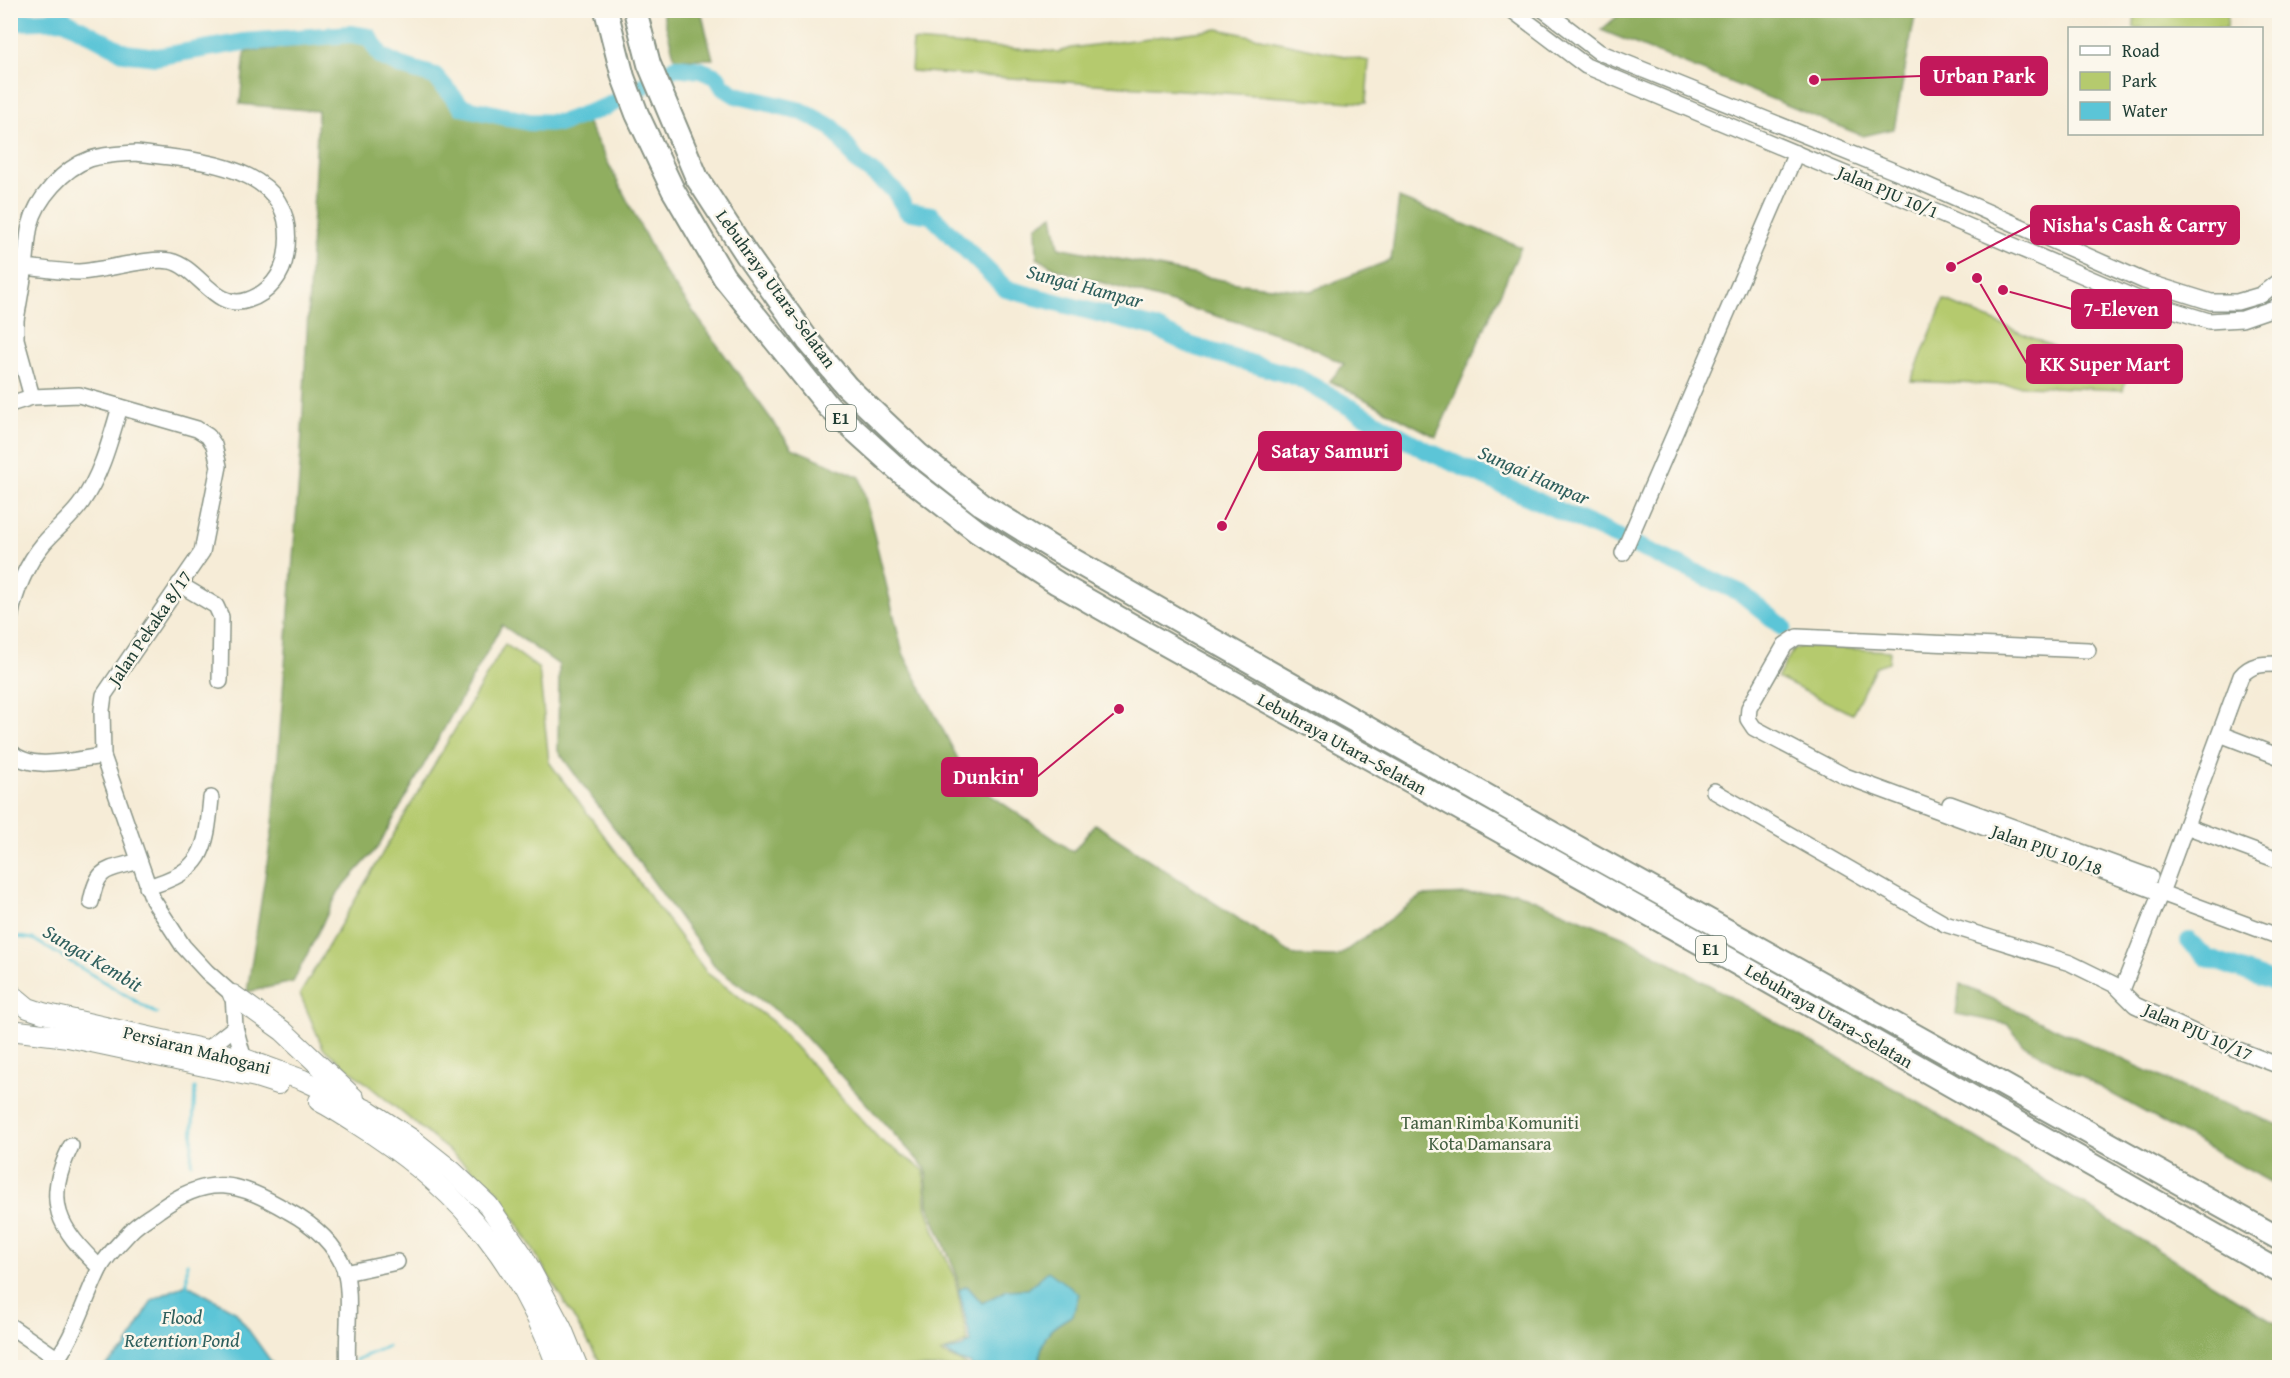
<svg xmlns="http://www.w3.org/2000/svg" width="2290" height="1378" font-family="'Gentium Book Plus',serif">
<style>
.green{fill:#b5ca6e;stroke:#6a8451;stroke-width:1.5}
.forest{fill:#90ae61;stroke:#58764a;stroke-width:1.5}
.water{fill:#5bc5d7;stroke:#3d8186;stroke-width:1.5}
.lines{fill:none;stroke-linecap:round;stroke-linejoin:round}
.stream{stroke:#5bc5d7;stroke-width:3}
.river{stroke:#5bc5d7;stroke-width:18}
.minor-casing{stroke:#8a9486;stroke-width:18}
.major-casing{stroke:#8a9486;stroke-width:22}
.highway-casing{stroke:#8a9486;stroke-width:26}
.minor{stroke:#fff;stroke-width:15}
.major{stroke:#fff;stroke-width:20}
.highway{stroke:#fff;stroke-width:22}
.labels{text-anchor:middle;stroke-width:5;stroke-linejoin:round;paint-order:stroke}
.shield{fill:#fbf7ec;stroke:#61756b;stroke-width:1.5}
.shield-label{font-size:16px;font-weight:bold;fill:#1f3d34}
.street-label{font-size:18px;fill:#1f3d34;stroke:#fbf7ec}
.park-label{font-size:18px;fill:#446042;stroke:#fbf7ec}
.water-label{font-size:20px;font-style:italic;fill:#2e5f5d;stroke:#fbf7ec}
.leader{fill:none;stroke:#c2185b;stroke-width:2}
.callout-dot{fill:#c2185b;stroke:#fbf7ec;stroke-width:2}
.callout{fill:#c2185b;stroke:#c2185b;stroke-width:2}
.callout-label{font-size:20px;text-anchor:middle;font-weight:bold;fill:#fff}
</style>
<rect width="100%" height="100%" fill="#fbf7ec"/>
<filter id="ink" filterUnits="userSpaceOnUse"><feTurbulence type="fractalNoise" baseFrequency=".0167" numOctaves="2"/><feDisplacementMap in="SourceGraphic" scale="12" xChannelSelector="R" yChannelSelector="G"/><feConvolveMatrix kernelMatrix="1 2 1 2 8 2 1 2 1" color-interpolation-filters="sRGB"/></filter>
<filter id="wash" filterUnits="userSpaceOnUse"><feTurbulence type="fractalNoise" baseFrequency=".008" numOctaves="4" result="noise"/><feDisplacementMap in="SourceGraphic" scale="24" xChannelSelector="R" yChannelSelector="G"/><feGaussianBlur stdDeviation="1.35" result="paint"/><feColorMatrix in="noise" values="0 0 0 0 0 0 0 0 0 0 0 0 0 0 0 0 0 1.4 0 .05"/><feComposite in="paint" operator="in"/></filter>
<g filter="url(#wash)">
<rect width="100%" height="100%" fill="#f6ecd7"/>
<g class="green">
<path d="M2135 11H2228L2227 28H2134Z"/>
<path d="M1218 29 1369 61 1366 103 911 71 913 41 1058 52 1071 48Z"/>
<path d="M1944 300 2126 378 2123 390 1911 381Z"/>
<path d="M505 644 539 669 549 762 707 973 772 1021 880 1140 924 1170 926 1206 941 1248 954 1274 968 1342 941 1353 970 1367 679 1368V1363L637 1367H603L498 1191 323 1048 300 994Z"/>
<path d="M1802 646 1890 651 1889 662 1876 666 1852 714 1777 678 1793 650Z"/>
</g>
<g class="forest">
<path d="M1625 10 1916 11 1894 129 1863 136 1601 30Z"/>
<path d="M662 11H701L713 59H675Z"/>
<path d="M345 41 367 44 378 60 398 73 431 82 460 112 529 128 562 130 587 122 663 270 792 448 860 477 903 653 969 780 1073 852 1095 824 1295 956 1337 957 1422 896 1516 892 1624 937 1921 1104 2279 1325V1367H1046L1039 1358C1045 1331 1050 1328 1073 1315L1063 1284 1048 1272 1028 1289 1007 1290 982 1303 967 1286 959 1290 956 1273 928 1205 926 1169 791 1021 717 969 558 751 559 665 502 625 378 847 339 891 293 982 247 992 273 825 301 452 318 111 240 104 245 52Z"/>
<path d="M1399 198 1521 247 1436 437 1330 381 1344 364 1292 338 1059 270 1037 258 1036 227 1053 215 1059 247 1242 284 1311 291 1391 260Z"/>
<path d="M1960 984 2193 1092 2279 1125V1187L2024 1045 2007 1024 1956 1014Z"/>
</g>
<g class="water">
<path d="M1048 1271 1079 1294 1073 1315C1050 1328 1045 1331 1039 1358L1046 1367H972L970 1363 960 1361 945 1352 963 1347 971 1342 959 1290 967 1286 982 1303 1007 1290 1028 1289Z"/>
<path d="M186 1284 235 1311 275 1367H106L105 1365 125 1349 152 1300Z"/>
</g>
<g class="lines">
<g class="stream">
<path d="M10 936 33 939 157 1014"/>
<path d="M191 1163 195 1088"/>
<path d="M187 1287V1263"/>
<path d="M356 1360 388 1346"/>
</g>
<g class="river">
<path d="M10 20 14 22 64 20 125 53 156 57 244 42 351 34 369 37 381 56 401 66 435 76 462 107 529 122 561 123 608 106 676 67 700 70 717 77 723 87 736 95 801 111 833 128 857 161 894 190 907 211 931 215 1006 289 1155 328 1192 346 1297 377 1425 450 1741 593 1783 627"/>
<path d="M2189 941 2207 958 2280 984"/>
</g>
</g>
</g>
<g filter="url(#ink)">
<g class="lines">
<defs>
<g id="minor">
<path d="M1512 10 1586 66 1898 196 2140 300 2209 321 2242 319 2274 308 2280 304"/>
<path d="M1544 10 1599 52 1906 176 2144 281 2211 302H2237L2261 295 2280 280"/>
<path d="M136 153C200 161 301 164 286 254 283 275 269 293 248 300 215 312 199 267 170 261 148 257 104 271 79 272 62 272 43 269 25 267 27 254 27 239 30 226 36 199 64 168 90 159 105 154 121 154 136 153Z"/>
<path d="M25 267 16 320V339L32 397"/>
<path d="M10 404 32 397 79 395 197 429 208 436 214 445 219 466 202 552 104 695 102 710 103 756 153 900 183 946 207 972 233 995 235 1027 246 1067"/>
<path d="M1623 553 1796 153"/>
<path d="M179 584 216 606 221 617 220 681"/>
<path d="M10 619C14 593 27 563 44 543 56 529 72 517 82 502 102 473 110 440 120 407"/>
<path d="M2088 650 1797 637 1785 645 1749 708 1748 719 1754 728 1845 776 2280 937"/>
<path d="M2220 734 2280 757"/>
<path d="M10 751C30 773 76 759 103 756"/>
<path d="M1714 791 1945 924 2070 963 2115 985 2135 1005 2202 1036 2280 1066"/>
<path d="M1950 804 2150 877"/>
<path d="M2186 826 2280 861"/>
<path d="M147 887C203 871 206 852 211 798"/>
<path d="M91 902C98 865 107 871 139 861"/>
<path d="M2122 990 2165 882 2241 676C2252 663 2264 664 2280 664"/>
<path d="M206 1050 235 1027"/>
<path d="M71 1146C43 1203 58 1227 100 1268"/>
<path d="M345 1273 397 1262"/>
<path d="M10 1326 58 1359"/>
<path d="M50 1368C74 1340 83 1303 99 1270 105 1257 120 1243 130 1232 138 1223 150 1217 159 1210 209 1173 238 1182 288 1211 312 1224 334 1242 344 1268 353 1293 345 1339 348 1368"/>
</g>
<g id="major">
<path d="M10 993 28 1008 43 1013 242 1058 303 1080 369 1111 413 1140 452 1171 488 1205 522 1254 562 1329 578 1368"/>
<path d="M233 995 283 1031 354 1098"/>
<path d="M10 1030 68 1037 256 1077 278 1084"/>
<path d="M319 1101C338 1111 355 1123 374 1135 463 1194 521 1266 558 1368"/>
</g>
<g id="highway">
<path d="M606 10 623 77 637 114 673 190 724 277 829 407 902 473 978 532 1057 583 1140 630 1722 955 2280 1272"/>
<path d="M635 10 649 64 697 178 747 255 809 342 847 387 919 455 981 504 1054 549 1204 635 1566 841 2280 1239"/>
</g>
</defs>
<use href="#minor" class="minor-casing"/>
<use href="#major" class="major-casing"/>
<use href="#highway" class="highway-casing"/>
<use href="#minor" class="minor"/>
<use href="#major" class="major"/>
<use href="#highway" class="highway"/>
</g>
</g>
<g class="labels">
<g class="shield">
<rect x="826" y="405" width="30" height="26" rx="4.5"/>
<rect x="1696" y="936" width="30" height="26" rx="4.5"/>
</g>
<g class="shield-label">
<text x="841" y="424">E1</text>
<text x="1711" y="955">E1</text>
</g>
<g class="street-label">
<text transform="translate(1888 192) rotate(23)" y="6">Jalan PJU 10/1</text>
<text transform="translate(776 289) rotate(54)" y="6">Lebuhraya Utara–Selatan</text>
<text transform="translate(150 628) rotate(-56)" y="6">Jalan Pekaka 8/17</text>
<text transform="translate(1342 744) rotate(29)" y="6">Lebuhraya Utara–Selatan</text>
<text transform="translate(2047 850) rotate(20)" y="6">Jalan PJU 10/18</text>
<text transform="translate(1829 1016) rotate(30)" y="6">Lebuhraya Utara–Selatan</text>
<text transform="translate(2198 1032) rotate(24)" y="6">Jalan PJU 10/17</text>
<text transform="translate(197 1050) rotate(14)" y="6">Persiaran Mahogani</text>
</g>
<g class="park-label">
<text x="1490" y="1129">Taman Rimba Komuniti<tspan x="1490" dy="21">Kota Damansara</tspan></text>
</g>
<g class="water-label">
<text transform="translate(1085 286) rotate(15)" y="7">Sungai Hampar</text>
<text transform="translate(1534 475) rotate(24)" y="7">Sungai Hampar</text>
<text transform="translate(93 958) rotate(31)" y="7">Sungai Kembit</text>
<text x="182" y="1324">Flood<tspan x="182" dy="23">Retention Pond</tspan></text>
</g>
</g>
<path class="leader" d="M1814 80L1921 76M1951 267L2031 225M2003 290L2072 309M1977 278L2027 364M1222 526L1259 451M1119 709L1037 777"/>
<g class="callout-dot">
<circle cx="1814" cy="80" r="6"/>
<circle cx="1951" cy="267" r="6"/>
<circle cx="2003" cy="290" r="6"/>
<circle cx="1977" cy="278" r="6"/>
<circle cx="1222" cy="526" r="6"/>
<circle cx="1119" cy="709" r="6"/>
</g>
<g class="callout">
<rect x="1921" y="57" width="126" height="38" rx="6"/>
<rect x="2031" y="206" width="208" height="38" rx="6"/>
<rect x="2072" y="290" width="99" height="38" rx="6"/>
<rect x="2027" y="345" width="155" height="38" rx="6"/>
<rect x="1259" y="432" width="142" height="38" rx="6"/>
<rect x="942" y="758" width="95" height="38" rx="6"/>
</g>
<g class="callout-label">
<text x="1984" y="83">Urban Park</text>
<text x="2135" y="232">Nisha's Cash &amp; Carry</text>
<text x="2121" y="316">7-Eleven</text>
<text x="2105" y="371">KK Super Mart</text>
<text x="1330" y="458">Satay Samuri</text>
<text x="989" y="784">Dunkin'</text>
</g>
<rect width="2290" height="1378" fill="none" stroke="#fbf7ec" stroke-width="36"/>
<rect x="2068" y="27" width="195" height="108" fill="#fbf7ec" stroke="#a3ada2" stroke-width="1.5"/>
<rect x="2080" y="46" width="30" height="9" fill="#ffffff" stroke="#a3ada2" stroke-width="1.5"/>
<text x="2122" y="57" font-size="18" fill="#1f3d34">Road</text>
<rect x="2080" y="72" width="30" height="18" fill="#b5ca6e" stroke="#a3ada2" stroke-width="1.5"/>
<text x="2122" y="87" font-size="18" fill="#1f3d34">Park</text>
<rect x="2080" y="102" width="30" height="18" fill="#5bc5d7" stroke="#a3ada2" stroke-width="1.5"/>
<text x="2122" y="117" font-size="18" fill="#1f3d34">Water</text>
</svg>
